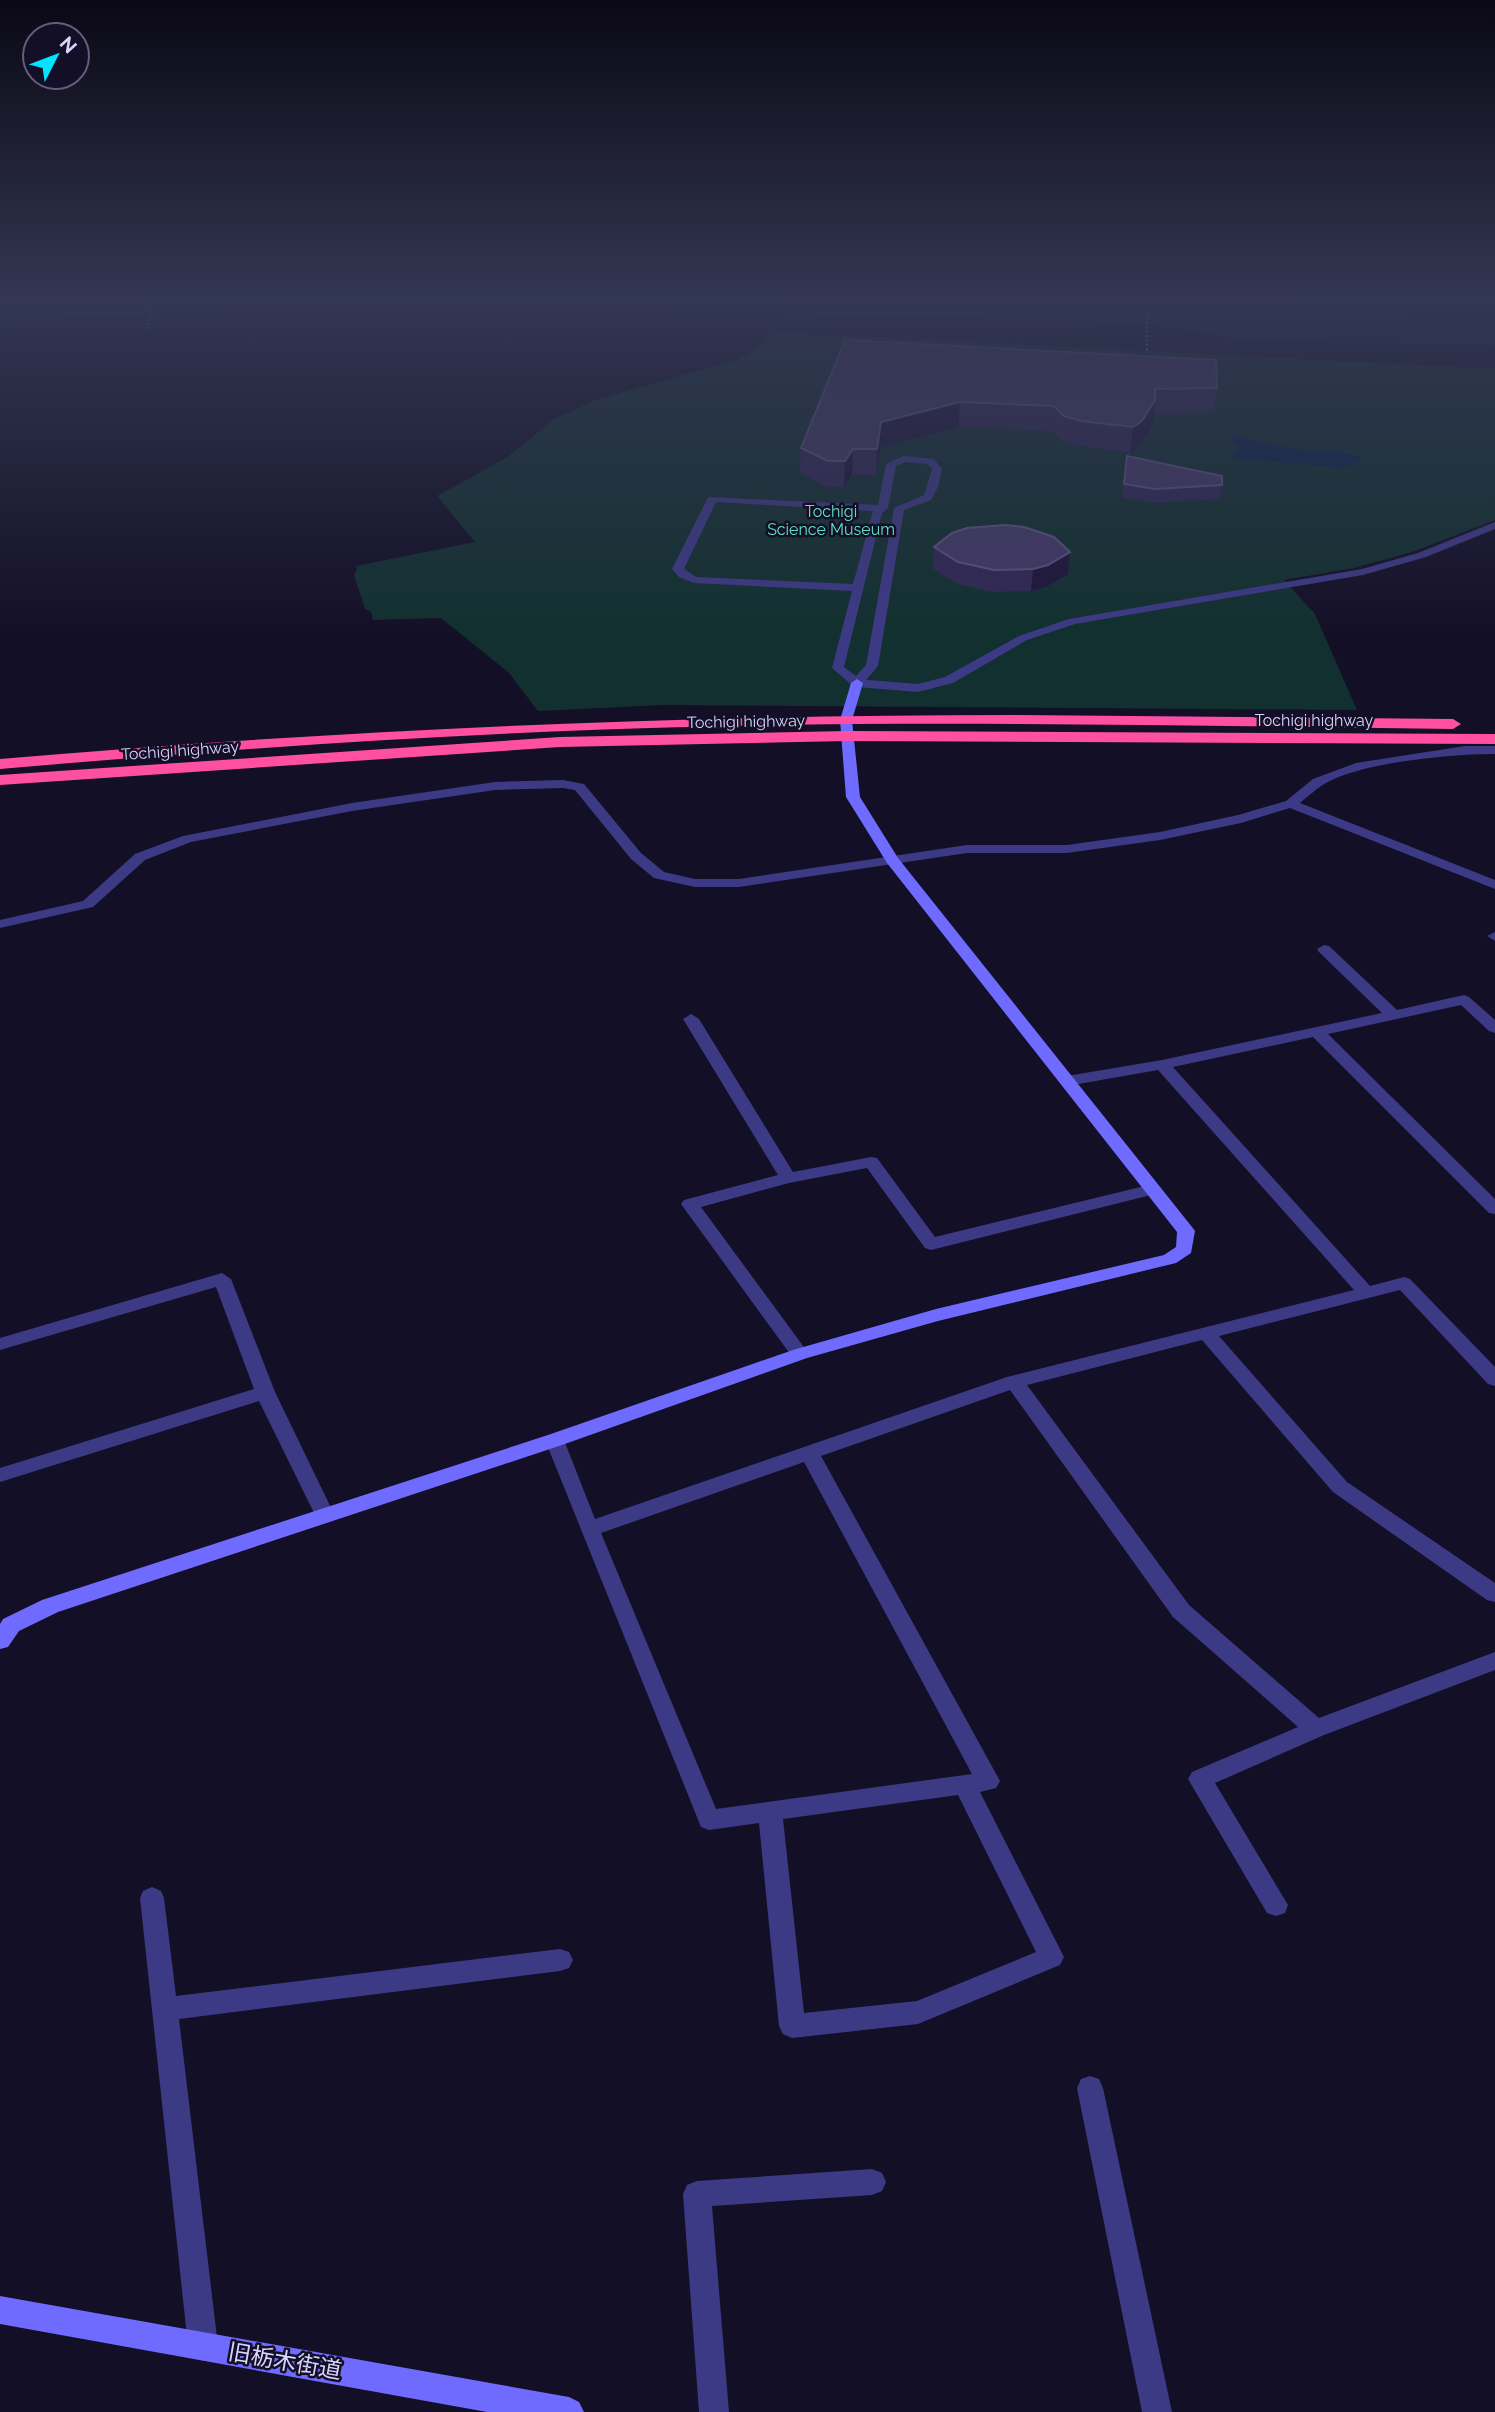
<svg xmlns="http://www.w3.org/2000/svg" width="1495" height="2412" font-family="Raleway,'Noto Sans JP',sans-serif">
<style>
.green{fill:#12302f}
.water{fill:#0c2248}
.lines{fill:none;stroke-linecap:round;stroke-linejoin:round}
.path{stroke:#2fb8b0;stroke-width:2.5;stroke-dasharray:2 2.5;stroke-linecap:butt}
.lane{fill:#3d3a85;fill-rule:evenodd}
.street{fill:#3d3a85;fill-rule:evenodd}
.secondary{fill:#6f6bff;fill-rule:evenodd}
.highway{fill:#ff4fa3;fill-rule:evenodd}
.wall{fill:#312854}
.shaded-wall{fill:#1d163a}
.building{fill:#433a66;stroke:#5a527e;stroke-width:2}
.labels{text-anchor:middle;stroke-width:5;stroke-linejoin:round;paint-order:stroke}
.far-park-label{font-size:16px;fill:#5fe0c0;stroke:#130f26}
.far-street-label{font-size:16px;fill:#d9d4ff;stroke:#130f26}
.near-street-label{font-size:23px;fill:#d9d4ff;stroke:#130f26}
</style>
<rect width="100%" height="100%" fill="#130f26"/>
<g class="green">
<path d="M1263 299H1495V312Z"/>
<path d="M772 332 1495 369V520L1412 552 1354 568 1284 580 1315 614 1357 710 664 705 538 711 509 673 441 618 373 620 371 612 365 609 354 575 357 570 356 566 475 542 437 496 506 458 553 420 593 401 739 359 767 340Z"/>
</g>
<g class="water">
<path d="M197 299H726L967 310 1218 308 1495 324V345L1255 341 1170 327 1069 320 439 305 228 310 0 321V309Z"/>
<path d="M1236 437 1315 452 1330 450 1365 458 1342 468 1235 458 1233 453 1239 447 1230 440Z"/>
</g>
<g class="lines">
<g class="path">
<path d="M1147 299V353"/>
<path d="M147 329 154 299"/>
</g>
<path class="lane" d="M904 456 934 459 942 469 938 487 931 500 904 510 878 666 861 686H853L832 668 852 591 694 583 679 577 672 569 708 497 878 505 886 464ZM905 462 927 464 932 469 924 495 894 508 866 665 856 676 844 667 882 513 888 508 896 466ZM716 502 873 511 853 584 696 577 684 569Z"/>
<g class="street">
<path d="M1495 522V529L1426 557 1363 575 1075 624 1027 640 953 683 918 692 857 687 851 683 857 679 918 684 945 677 1019 636 1069 619 1362 569 1418 553Z"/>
<path d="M1465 746H1495V754C1452 754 1357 762 1321 786 1314 791 1307 797 1300 803L1495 880V889L1290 808 1241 823 1160 840 1067 853H967L739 887H695L654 878 631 859 575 790 563 788 495 790 352 811 191 842 145 860 93 907 0 928V920L83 901 135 854 183 836 352 803 495 782 563 780 584 784 641 853 664 872 695 879H739L967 845H1067L1160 832 1238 815 1286 801 1313 779 1356 763Z"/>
<path d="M1495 932V941L1487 936Z"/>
<path d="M1324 945 1329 946 1397 1010 1464 995 1469 997 1495 1020V1033L1489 1031 1461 1005 1328 1034 1495 1199V1214L1489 1213 1313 1037 1173 1067 1370 1286 1404 1277 1410 1279 1495 1367V1386L1488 1384 1400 1290 1219 1336 1347 1482 1495 1583V1602L1487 1600 1333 1492 1202 1340 1027 1385 1189 1605 1319 1718 1495 1652V1670L1324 1735 1215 1783 1288 1905 1285 1913 1276 1916 1267 1913 1188 1779 1192 1772 1298 1727 1173 1617 1010 1390 821 1456 1000 1781 996 1788 980 1792 1064 1957 1060 1965 918 2024 792 2038 783 2034 779 2026 759 1823 709 1830 701 1827 545 1440 548 1435H562L595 1519 1007 1377 1354 1290 1158 1070 1067 1086 1059 1081 1067 1076 1162 1060 1382 1013 1319 952 1317 949ZM804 1462 972 1774 716 1809 601 1533ZM958 1795 1036 1952 917 2001 804 2013 783 1819Z"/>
<path d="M691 1014 699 1019 793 1172 871 1157 877 1158 935 1237 1153 1184 1162 1189 1159 1193 931 1250 925 1248 867 1168 789 1183 701 1207 809 1354 807 1358H793L681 1204 684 1200 778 1175 683 1019Z"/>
<path d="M222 1273 231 1279 275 1392 335 1516 332 1521 325 1523 318 1521 259 1401 0 1482V1468L254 1389 216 1287 0 1350V1338Z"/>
<path d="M152 1887 161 1891 164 1898 176 1996 560 1949 569 1952 573 1960 569 1968 560 1971 179 2019 218 2346 213 2356 203 2361 193 2356 188 2346 140 1898 143 1891Z"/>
<path d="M1090 2076 1099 2079 1103 2088 1172 2412H1142L1077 2088 1081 2079Z"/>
<path d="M872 2169 882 2173 886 2182 882 2191 872 2195 712 2206 729 2412H699L683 2194 687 2185 697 2181Z"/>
</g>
<g class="secondary">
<path d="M857 679 863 683 852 720 860 797 898 858 1192 1227 1195 1231 1191 1253 1176 1263 938 1321 807 1358 562 1445 58 1612 19 1631 8 1647 0 1649V1624L3 1619 42 1600 548 1435 793 1350 936 1309 1164 1255 1176 1247 1177 1232 887 863 846 797 840 720 851 683Z"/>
<path d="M0 2296 569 2397 579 2402 584 2412H487L0 2324Z"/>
</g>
<g class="highway">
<path d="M1015 715 1453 719 1461 724 1453 729C1197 726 941 720 686 727 457 733 228 749 0 769V759C338 730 675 715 1015 715Z"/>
<path d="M847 731 1495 734V744L847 741 560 747 0 785V775L560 737Z"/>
</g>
</g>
<g class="wall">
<path d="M845 340 1217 388 1214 412 1154 414 1153 425 1140 446 1130 453 1080 446 1062 441 1052 431 959 427 880 448 876 475H852L844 487H827L800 473 801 448Z"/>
<path d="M1127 456 1222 476 1220 499 1153 503 1122 498Z"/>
<path d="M934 547 1070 552 1068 574 1046 587 1031 591 993 592 957 584 933 569Z"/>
</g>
<g class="shaded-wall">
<path d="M1155 400 1153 425 1140 446 1130 453 1133 427Z"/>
<path d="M960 402 959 427 880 448 876 475 877 449 881 422Z"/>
<path d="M853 449 852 475 844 487 845 461Z"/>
<path d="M1070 552 1068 574 1046 587 1031 591 1033 569Z"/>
</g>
<g class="building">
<path d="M845 340 1216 360 1217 388 1155 389V400L1142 421 1133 427 1082 421 1064 416 1054 406 960 402 881 422 877 449H853L845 461H828L801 448Z"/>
<path d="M1127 456 1222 476V485L1155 489 1124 484Z"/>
<path d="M1005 525 1024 527 1054 537 1070 552 1048 565 1033 569 994 570 958 562 934 547 952 533 967 528Z"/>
</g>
<linearGradient id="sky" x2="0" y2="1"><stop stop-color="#0a0815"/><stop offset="0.47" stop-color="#333752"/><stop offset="1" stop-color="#333752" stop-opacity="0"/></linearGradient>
<rect width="1495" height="637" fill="url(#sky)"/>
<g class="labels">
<g class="far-park-label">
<text x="831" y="517">Tochigi<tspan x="831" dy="18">Science Museum</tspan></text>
</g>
<g class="far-street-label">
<text x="1314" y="726">Tochigi highway</text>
<text transform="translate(746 721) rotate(-1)" y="6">Tochigi highway</text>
<text transform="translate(180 750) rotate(-4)" y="6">Tochigi highway</text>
</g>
<g class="near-street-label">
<text transform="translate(285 2361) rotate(10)" y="8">旧栃木街道</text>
</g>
</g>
<g transform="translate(56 56) rotate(48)"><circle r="33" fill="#130f26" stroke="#625e7d" stroke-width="2"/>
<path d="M0-5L12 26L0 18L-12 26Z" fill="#00e5ff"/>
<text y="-10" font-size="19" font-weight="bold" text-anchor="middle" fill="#d9d4ff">N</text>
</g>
</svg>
